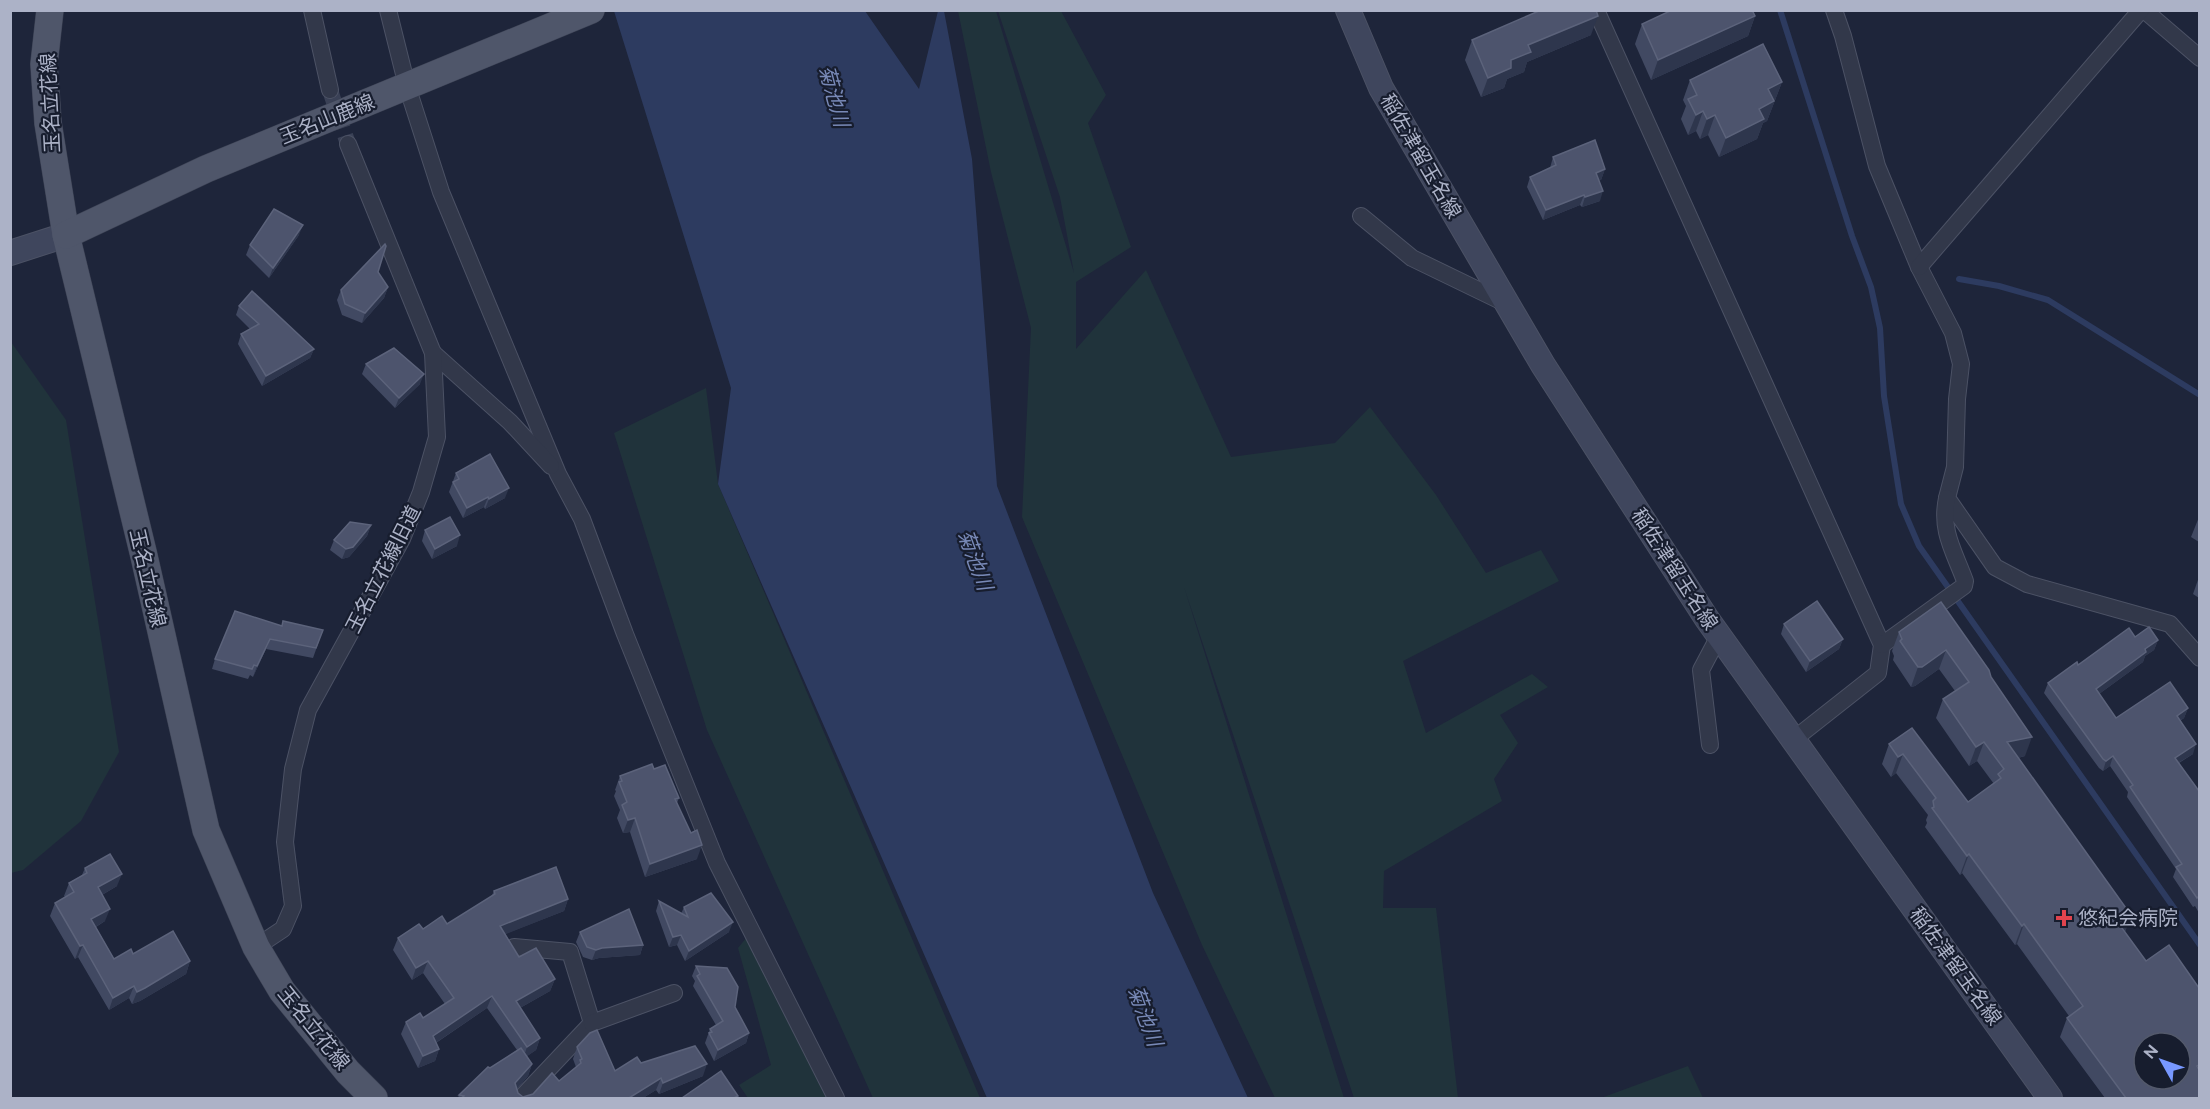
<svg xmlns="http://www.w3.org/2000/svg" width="2210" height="1109" font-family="Raleway,'Noto Sans JP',sans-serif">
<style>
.green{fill:#20333b}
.water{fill:#2d3b60}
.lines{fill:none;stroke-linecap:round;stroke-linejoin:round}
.stream{stroke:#2d3b60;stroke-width:6}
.street-tunnel{stroke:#3a4156;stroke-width:16;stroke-dasharray:16 8;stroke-linecap:butt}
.street-casing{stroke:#4c5265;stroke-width:18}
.secondary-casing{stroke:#4c5265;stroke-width:26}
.primary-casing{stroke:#3b4153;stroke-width:28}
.street{stroke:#32384a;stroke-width:16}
.secondary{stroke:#3f465d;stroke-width:24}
.primary{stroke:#4f566a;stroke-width:27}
.wall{fill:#414962}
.shaded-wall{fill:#2e364d}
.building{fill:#4d546d;stroke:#5c637b;stroke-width:1.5;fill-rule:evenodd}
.health-dot{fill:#e0444e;stroke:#171d2e;stroke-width:2}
.labels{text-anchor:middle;stroke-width:4.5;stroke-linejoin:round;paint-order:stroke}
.street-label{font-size:20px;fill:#acb2c7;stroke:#171d2e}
.poi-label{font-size:20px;fill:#acb2c7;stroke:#171d2e;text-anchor:start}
.water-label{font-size:21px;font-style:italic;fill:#7889b7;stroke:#171d2e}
</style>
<rect width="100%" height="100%" fill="#1e253a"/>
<g class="green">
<path d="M958 11H996L1074 273 1060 197 998 11H1061L1106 95 1088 123 1131 247 1076 282V349L1146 270 1231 457 1335 443 1370 407 1436 495 1486 573 1541 550 1559 581 1403 661 1426 733 1532 674 1548 687 1500 715 1518 743 1494 779 1502 801 1384 871 1383 908H1436L1458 1098H1354L1184 587 1344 1098H1275L1202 945 1022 517 1031 328 991 172Z"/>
<path d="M11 342 66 420 119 752 81 821 23 870 11 873Z"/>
<path d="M706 388 718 484 980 1098H873L707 730 614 433Z"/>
<path d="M747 937 826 1098H748L739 1085 771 1065 738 948Z"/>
<path d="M1688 1066 1703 1098H1601Z"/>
</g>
<path class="water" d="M614 11H865L919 89 938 11H944L972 159 997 486 1153 893 1248 1098H987L718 484 731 388Z"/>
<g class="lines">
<g class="stream">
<path d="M1780 10 1852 236 1871 287 1880 328 1884 396 1901 504 1919 546 2200 945"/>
<path d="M1959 279 1999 286 2048 300 2200 395"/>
</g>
<path class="street-tunnel" d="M330 90 348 144"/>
<defs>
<g id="street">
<path d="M312 10 330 90"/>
<path d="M388 10 407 86 441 192 558 474 582 519 625 634 717 863 836 1098"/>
<path d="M1596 10 1882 645 1878 673 1793 740"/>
<path d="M1834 10 1843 36 1877 166 1919 267 1953 333 1961 364 1957 399 1955 467 1947 498 1995 567 2027 584 2170 624 2200 658"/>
<path d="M2144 10 2200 58"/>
<path d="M1361 216 1412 258 1507 304"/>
<path d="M1919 267 2141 10"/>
<path d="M433 353 510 422 551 466"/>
<path d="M1882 645 1964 586 1965 581C1954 551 1940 531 1947 498"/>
<path d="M1710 745 1701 670 1719 636"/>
<path d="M256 947 283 929 293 906 285 842 293 769 308 710 402 539 421 492 437 437 433 353 348 144"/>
<path d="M514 947 570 952 592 1023 521 1098"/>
<path d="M592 1023 674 993"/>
</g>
<g id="secondary">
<path d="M1348 10 1381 88 1543 365 1707 619 2050 1098"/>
<path d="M10 253 66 235"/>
</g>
<g id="primary">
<path d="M50 10 44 64 48 123 66 235 144 556 206 830 256 947 282 991 348 1072 374 1098"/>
<path d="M66 235 206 169 591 10"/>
</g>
</defs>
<use href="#street" class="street-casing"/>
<use href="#secondary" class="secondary-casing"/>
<use href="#primary" class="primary-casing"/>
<use href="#street" class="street"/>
<use href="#secondary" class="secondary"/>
<use href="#primary" class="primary"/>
</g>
<g class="wall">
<path d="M1755 16 1748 36 1651 80 1635 44 1642 24Z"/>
<path d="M1591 35 1527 62 1524 72 1507 79 1504 88 1481 97 1465 60 1472 40Z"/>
<path d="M1690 80 1782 82 1767 121 1763 123 1757 139 1719 157 1708 135 1700 139 1696 131 1688 135 1681 119 1686 106 1683 100Z"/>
<path d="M1553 157 1605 169 1601 180H1599L1600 201 1582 207 1580 205 1543 220 1527 187 1530 177 1550 168Z"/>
<path d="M299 235 269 278 246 255 250 245Z"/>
<path d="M378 272 388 287 384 298 362 323 342 315 337 300 341 290Z"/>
<path d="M239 306 314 349 310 358 262 386 238 344 241 334 250 329 236 315Z"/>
<path d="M366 364 420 384 395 408 362 374Z"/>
<path d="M456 473 505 498 485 509 484 507 463 518 449 492Z"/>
<path d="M2199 517V542L2191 537Z"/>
<path d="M371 525 367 536 349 557 342 559 330 550 334 540Z"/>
<path d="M425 530 457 546 432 559 422 541Z"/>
<path d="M2199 577V598L2193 594Z"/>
<path d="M1941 602 1991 677 2025 756 2018 758 2131 915 2125 932 2199 1098H2105L2060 1037 2067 1018 2069 1016 2017 944 2015 945 1962 873 1960 875 1925 827 1927 823 1926 820 1928 815 1896 773 1891 777 1882 764 1889 744 1912 728 1968 802 1994 784 1977 761 1969 766 1936 718 1943 699 1955 691 1939 669 1915 686 1911 687 1893 660 1894 656 1892 651 1899 632Z"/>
<path d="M1784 624 1843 639 1839 649 1806 672 1781 634Z"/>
<path d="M282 626 323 630 313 658 266 649 253 677 250 675 248 679 212 669 215 659Z"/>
<path d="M2135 637 2158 640 2154 650 2145 656 2143 662 2099 694 2116 718 2188 708 2184 718 2180 721 2193 754 2179 763 2199 791V913L2195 906 2193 907 2173 877 2176 869 2127 797 2128 792 2110 766 2103 771 2099 768 2044 693 2048 683 2078 665Z"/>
<path d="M654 769 679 798 677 803 697 859 645 877 630 832 623 833 617 818 620 810 614 796 616 791 615 790 620 776Z"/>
<path d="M85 868 117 886 102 895 105 921 96 927 114 959 133 954 190 961 186 974 140 1001 132 1004 129 998 109 1010 78 957 75 959 50 916 55 903 65 897 64 896 69 883 82 875Z"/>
<path d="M494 891 568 899 564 911 505 934 519 957 555 979 550 991 520 1008 540 1038 536 1050 527 1056 532 1064 528 1076 517 1089 518 1093 523 1097 533 1094 559 1081 576 1067 573 1059 577 1047 615 1071 641 1063 703 1076 659 1094 656 1090 643 1098H458L459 1095 490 1068 517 1050 487 1008 436 1043 439 1049 435 1061 418 1068 401 1034 406 1022 423 1018 445 1004 423 973 412 980 393 950 398 938 423 929 447 924 491 897Z"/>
<path d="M659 901 681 914 684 907 729 932 685 961 677 945 669 947 656 911Z"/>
<path d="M580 932 643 945 640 955 599 958 592 960 583 957 576 942Z"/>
<path d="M696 966 735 1007 749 1033 746 1043 714 1061 705 1043 710 1029 716 1025 693 986 695 981 692 976Z"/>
</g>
<g class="shaded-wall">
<path d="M1598 16 1591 35 1527 62 1524 72 1507 79 1504 88 1481 97 1488 78 1511 60 1528 45Z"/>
<path d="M1755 16 1748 36 1651 80 1658 60Z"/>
<path d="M1782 82 1767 121 1763 123 1757 139 1719 157 1726 138 1768 89Z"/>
<path d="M1703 111 1696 131 1688 135 1696 115Z"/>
<path d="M1715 115 1708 135 1700 139 1707 119Z"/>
<path d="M1605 169 1601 180 1592 183 1596 173Z"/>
<path d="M1603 191 1600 201 1582 207 1585 197Z"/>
<path d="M1584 195 1580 205 1543 220 1546 210Z"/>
<path d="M303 225 299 235 269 278 273 268Z"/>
<path d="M388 287 384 298 362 323 365 313Z"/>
<path d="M314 349 310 358 262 386 266 376Z"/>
<path d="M424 374 420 384 395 408 399 398Z"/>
<path d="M509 488 505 498 485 509 489 499Z"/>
<path d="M488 497 484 507 463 518 467 508Z"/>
<path d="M371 525 367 536 349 557 342 559 346 549Z"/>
<path d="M460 535 457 546 432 559 435 549Z"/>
<path d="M270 639 266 649 253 677 257 666Z"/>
<path d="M1843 639 1839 649 1806 672 1810 661Z"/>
<path d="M2158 640 2154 650 2145 656 2143 662 2092 699 2096 689 2145 649Z"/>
<path d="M1946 650 1939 669 1915 686 1911 687 1918 667Z"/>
<path d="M2188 708 2184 718 2173 725 2177 716Z"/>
<path d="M2032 737 2025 756 2000 762 2007 742Z"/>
<path d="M1984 742 1977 761 1969 766 1976 747Z"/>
<path d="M2196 744 2193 754 2171 767 2175 758Z"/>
<path d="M1903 754 1896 773 1891 777 1898 757Z"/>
<path d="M2113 756 2110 766 2103 771 2106 761Z"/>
<path d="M635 818 630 832 623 833 628 820Z"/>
<path d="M702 845 697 859 645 877 650 864Z"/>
<path d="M1969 854 1962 873 1960 875 1967 856Z"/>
<path d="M122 874 117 886 93 900 98 887Z"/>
<path d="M568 899 564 911 496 938 500 926Z"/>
<path d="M110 909 105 921 87 932 91 919Z"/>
<path d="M2131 915 2124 934 2119 924Z"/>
<path d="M733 922 729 932 685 961 689 951Z"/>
<path d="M2024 924 2017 944 2015 945 2022 926Z"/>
<path d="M681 935 677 945 669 947 673 937Z"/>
<path d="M83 945 78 957 75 959 80 946Z"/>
<path d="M643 945 640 955 599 958 592 960 596 950 602 948Z"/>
<path d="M190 961 186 974 140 1001 132 1004 137 992Z"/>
<path d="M428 961 423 973 412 980 416 968Z"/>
<path d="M555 979 550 991 511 1013 516 1001Z"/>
<path d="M134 986 129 998 109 1010 113 998Z"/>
<path d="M492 996 487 1008 428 1048 433 1036Z"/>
<path d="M749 1033 746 1043 714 1061 718 1050Z"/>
<path d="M540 1038 536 1050 523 1059 527 1047Z"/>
<path d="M439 1049 435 1061 418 1068 423 1056Z"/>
<path d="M532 1064 528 1076 511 1095 515 1083Z"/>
<path d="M707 1064 703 1076 659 1094 663 1083Z"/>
<path d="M661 1078 656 1090 643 1098H629Z"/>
</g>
<g class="building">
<path d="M1541 10H1596L1598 16 1528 45 1531 52 1511 60V68L1488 78 1472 40Z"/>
<path d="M1672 10H1752L1755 16 1658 60 1642 24Z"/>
<path d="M1763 44 1782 82 1768 89 1774 101 1759 109 1764 119 1726 138 1715 115 1707 119 1703 111 1696 115 1688 99 1697 95 1690 80Z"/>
<path d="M1595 140 1605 169 1596 173 1603 191 1585 197 1584 195 1546 210 1530 177 1556 165 1553 157Z"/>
<path d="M274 209 303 225 273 268 250 245Z"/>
<path d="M385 244 386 246 378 272 388 287 365 313 345 304 341 290Z"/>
<path d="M252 291 314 349 266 376 241 334 259 324 239 306Z"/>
<path d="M394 348 424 374 399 398 366 364Z"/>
<path d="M490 454 509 488 489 499 488 497 467 508 453 482 459 479 456 473Z"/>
<path d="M450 517 460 535 435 549 425 530Z"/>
<path d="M350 522 371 525 353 547 346 549 334 540Z"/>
<path d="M1817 601 1843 639 1810 661 1784 624Z"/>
<path d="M1941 602 1989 670 1991 677 2032 737 2007 742 2131 915 2119 924 2146 961 2169 945 2199 988V1065L2197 1066 2199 1070V1098H2126L2067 1018 2083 1006 2024 924 2022 926 1969 854 1967 856 1932 808 1934 807 1933 801 1936 798 1903 754 1898 757 1889 744 1912 728 1968 802 2001 778 1998 774 2004 769 1984 742 1976 747 1943 699 1969 682 1946 650 1922 667H1918L1900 641 1902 639 1899 632ZM2144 1043H2180V1079H2144Z"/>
<path d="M235 611 282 626 283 621 323 630 316 648 270 639 257 666 254 665 252 669 215 659Z"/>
<path d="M2149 627 2158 640 2145 649 2146 652 2096 689 2116 718 2170 682 2188 708 2177 716 2196 744 2175 758 2199 791V898L2198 897 2197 898 2176 867 2182 864 2130 787 2133 785 2113 756 2106 761 2103 759 2048 683 2077 662 2078 665 2129 628 2135 637Z"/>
<path d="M652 764 654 769 665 765 679 798 675 799 691 833 697 830 702 845 650 864 635 818 628 820 622 805 627 802 619 782 622 781 620 776Z"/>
<path d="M110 854 122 874 98 887 110 909 91 919 114 959 131 949 133 954 173 931 190 961 145 988 137 992 134 986 113 998 83 945 80 946 55 903 74 892 69 883 87 873 85 868Z"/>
<path d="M556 867 568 899 500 926 519 957 536 948 555 979 516 1001 540 1038 527 1047 492 996 433 1036 439 1049 423 1056 406 1022 420 1013 423 1018 454 998 428 961 416 968 398 938 419 924 423 929 442 916 447 924 495 894 494 891Z"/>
<path d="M711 893 733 922 689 951 681 935 673 937 659 901 688 917 684 907Z"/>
<path d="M629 909 643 945 602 948 596 950 587 947 580 932Z"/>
<path d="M696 966 727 968 738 987 735 1007 749 1033 718 1050 709 1033 712 1032 710 1029 723 1021 697 976 700 974Z"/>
<path d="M597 1030 615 1071 637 1057 641 1063 695 1046 707 1064 663 1083 661 1078 629 1098H462L464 1096 459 1095 488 1067 490 1068 521 1048 532 1064 515 1083 518 1093 523 1097 533 1094 552 1073 559 1081 581 1063 580 1060 582 1059 577 1047 590 1033Z"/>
<path d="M721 1071 738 1096 734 1098H682Z"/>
</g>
<path class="health-dot" d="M2061 909h6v6h6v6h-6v6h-6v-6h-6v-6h6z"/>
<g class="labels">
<g class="street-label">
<text transform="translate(50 103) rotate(-93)" y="7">玉名立花線</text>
<text transform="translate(327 119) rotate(-22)" y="7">玉名山鹿線</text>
<text transform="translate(1421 156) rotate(60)" y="7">稲佐津留玉名線</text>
<text transform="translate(383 569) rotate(-63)" y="7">玉名立花線旧道</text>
<text transform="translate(1675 569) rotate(57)" y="7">稲佐津留玉名線</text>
<text transform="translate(148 578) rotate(77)" y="7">玉名立花線</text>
<text transform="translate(1956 966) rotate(54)" y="7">稲佐津留玉名線</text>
<text transform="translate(314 1028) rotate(51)" y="7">玉名立花線</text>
</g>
<g class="poi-label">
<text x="2078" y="925">悠紀会病院</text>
</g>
<g class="water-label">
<text transform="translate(834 96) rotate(75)" y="7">菊池川</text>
<text transform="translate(975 560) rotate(70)" y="7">菊池川</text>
<text transform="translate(1145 1016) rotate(70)" y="7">菊池川</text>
</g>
</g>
<rect width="2210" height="1109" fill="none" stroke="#acb2c7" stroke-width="24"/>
<g transform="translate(2162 1061) rotate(310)"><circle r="28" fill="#171d2e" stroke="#53596b" stroke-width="1.5"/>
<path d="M0-4.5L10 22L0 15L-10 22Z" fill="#7898ff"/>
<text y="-9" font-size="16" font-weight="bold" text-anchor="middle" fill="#acb2c7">N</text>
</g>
</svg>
